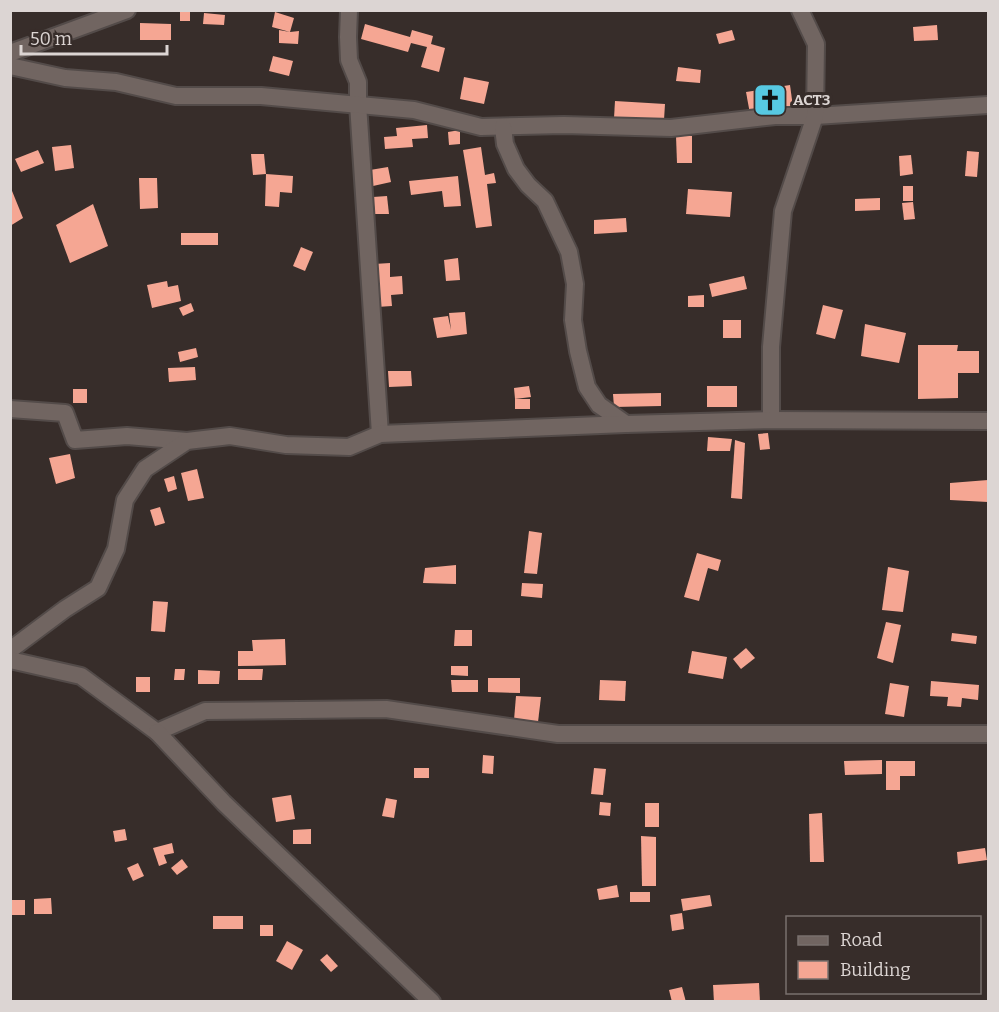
<svg xmlns="http://www.w3.org/2000/svg" width="999" height="1012" font-family="Bitter,serif">
<style>
.building{fill:#f5a693}
.lines{fill:none;stroke-linecap:round;stroke-linejoin:round}
.minor-casing{stroke:#534b49;stroke-width:20}
.minor{stroke:#716561;stroke-width:16}
.labels{text-anchor:middle;stroke-width:6;stroke-linejoin:round;paint-order:stroke}
.poi-label{font-size:15px;font-weight:bold;fill:#dcd5d3;stroke:#372d2a;text-anchor:start}
</style>
<rect width="100%" height="100%" fill="#372d2a"/>
<g class="building">
<rect x="180" y="10" width="10" height="11"/>
<path d="M275 12 294 18 290 32 299 31 298 44 279 43V30L290 32 272 27Z"/>
<path d="M204 13 225 15 224 25 203 24Z"/>
<path d="M140 23 171 24V40H140Z"/>
<path d="M365 24 410 37 412 30 433 36 431 44 445 48 439 72 421 67 427 47 411 43 408 52 361 39Z"/>
<path d="M937 25 938 40 914 41 913 27Z"/>
<path d="M732 30 735 40 719 44 716 34Z"/>
<path d="M273 56 293 61 289 76 269 71Z"/>
<path d="M678 67 701 70 700 83 676 81Z"/>
<path d="M464 77 489 82 484 104 460 99Z"/>
<path d="M790 85 793 107 750 114 746 92Z"/>
<path d="M615 101 665 104 664 120 614 118Z"/>
<path d="M427 125 428 138 412 139 413 147 385 149 384 137 397 136 396 128Z"/>
<path d="M460 130V144L449 145 448 132Z"/>
<path d="M676 136H692V163H677Z"/>
<path d="M71 145 74 168 55 171 52 147Z"/>
<path d="M481 147 485 175 494 173 496 183 487 184 492 226 476 228 463 150Z"/>
<path d="M38 150 44 163 21 172 15 159Z"/>
<path d="M967 151 979 152 977 177 965 176Z"/>
<path d="M251 154H264L266 174 253 175Z"/>
<path d="M911 155 913 174 900 176 899 156Z"/>
<path d="M388 167 391 182 373 186 370 170Z"/>
<path d="M266 174 293 176 292 193 280 192 279 207 265 206Z"/>
<path d="M458 176 461 206 444 207 442 191 411 195 409 181Z"/>
<path d="M139 178H157L158 208 140 209Z"/>
<path d="M10 186 23 218 10 226Z"/>
<rect x="903" y="186" width="10" height="15"/>
<path d="M688 189 732 192 730 217 686 214Z"/>
<path d="M387 196 389 214H375L373 197Z"/>
<path d="M880 198V210L855 211V199Z"/>
<path d="M913 202 915 219 904 220 902 203Z"/>
<path d="M93 204 108 246 70 263 56 225Z"/>
<path d="M626 218 627 232 594 234V220Z"/>
<rect x="181" y="233" width="37" height="12"/>
<path d="M301 247 313 252 305 271 293 266Z"/>
<path d="M458 258 460 280 446 281 444 260Z"/>
<path d="M390 263V277L402 276 403 294 391 295 392 306 377 307 374 264Z"/>
<path d="M744 276 747 289 712 297 709 284Z"/>
<path d="M167 281 168 287 178 285 181 301 152 308 147 285Z"/>
<path d="M704 295V307H688V296Z"/>
<path d="M191 303 194 311 183 316 179 308Z"/>
<path d="M823 305 843 310 835 339 816 334Z"/>
<path d="M465 312 467 334 437 338 433 318 448 316 451 330 449 313Z"/>
<rect x="723" y="320" width="18" height="18"/>
<path d="M865 324 906 333 899 363 861 356Z"/>
<path d="M918 345H958L957 351H979V373H958V398L918 399Z"/>
<path d="M196 348 198 357 180 362 178 352Z"/>
<path d="M195 367 196 380 169 382 168 368Z"/>
<path d="M388 371H411L412 386 389 387Z"/>
<path d="M529 386 531 397 515 399 514 388Z"/>
<rect x="707" y="386" width="30" height="21"/>
<rect x="73" y="389" width="14" height="14"/>
<path d="M661 393V406L614 407 613 394Z"/>
<rect x="515" y="399" width="15" height="10"/>
<path d="M768 433 770 449 760 450 758 434Z"/>
<path d="M708 437 732 439 730 451H707Z"/>
<path d="M735 440 745 443 742 499 731 498Z"/>
<path d="M70 454 75 478 56 484 49 458Z"/>
<path d="M197 469 204 498 188 501 181 473Z"/>
<path d="M174 476 177 489 168 492 164 479Z"/>
<path d="M988 480V502L950 500V483Z"/>
<path d="M160 507 165 523 155 526 150 510Z"/>
<path d="M529 531 542 533 537 574 524 573Z"/>
<path d="M697 553 721 560 718 571 708 568 699 601 684 597Z"/>
<path d="M456 565V584L423 583 425 568Z"/>
<path d="M888 567 909 571 903 612 882 610Z"/>
<path d="M522 583 543 584 542 598 521 596Z"/>
<path d="M153 601 168 602 165 632 151 631Z"/>
<path d="M886 622 901 625 893 663 877 658Z"/>
<path d="M455 630H472V646H454Z"/>
<path d="M952 633 977 636 976 644 951 641Z"/>
<path d="M285 639 286 665 238 666V651H253L252 640Z"/>
<path d="M746 648 755 658 741 669 733 659Z"/>
<path d="M692 651 727 657 723 679 688 673Z"/>
<path d="M451 666H468V676L451 675Z"/>
<path d="M175 669H185L184 680H174Z"/>
<path d="M238 669H263L262 680H238Z"/>
<path d="M198 670 220 671 219 684H198Z"/>
<rect x="136" y="677" width="14" height="15"/>
<path d="M488 678H520V693L488 692Z"/>
<path d="M451 680H478V692H452Z"/>
<path d="M600 680 626 681 625 701 599 700Z"/>
<path d="M931 681 979 685 978 700 962 698 961 707 947 706 948 697 930 696Z"/>
<path d="M890 683 909 686 904 717 885 714Z"/>
<path d="M516 696 541 697 538 722 514 720Z"/>
<path d="M483 755 494 756 493 774 482 773Z"/>
<path d="M882 760V774L845 775 844 761Z"/>
<path d="M886 761H915V776H900V790H886Z"/>
<rect x="414" y="768" width="15" height="10"/>
<path d="M594 768 606 769 603 795 591 794Z"/>
<path d="M291 795 295 819 276 822 272 798Z"/>
<path d="M386 798 397 800 394 818 382 816Z"/>
<path d="M600 802 611 803 610 816 599 815Z"/>
<rect x="645" y="803" width="14" height="24"/>
<path d="M822 813 824 862H810L809 814Z"/>
<path d="M125 829 127 840 115 842 113 831Z"/>
<path d="M311 829V844H293V830Z"/>
<path d="M641 836 656 837V886H642Z"/>
<path d="M172 843 174 853 164 855 167 863 159 866 153 848Z"/>
<path d="M985 848 987 860 958 864 957 852Z"/>
<path d="M182 859 188 867 177 875 171 868Z"/>
<path d="M138 863 144 876 133 881 127 868Z"/>
<path d="M617 885 619 897 599 900 597 889Z"/>
<rect x="630" y="892" width="20" height="10"/>
<path d="M710 895 712 906 683 911 681 899Z"/>
<path d="M51 898 52 914H34V899Z"/>
<rect x="10" y="900" width="15" height="15"/>
<path d="M682 913 684 929 672 931 670 915Z"/>
<rect x="213" y="916" width="30" height="13"/>
<rect x="260" y="925" width="13" height="11"/>
<path d="M287 941 303 950 292 970 276 961Z"/>
<path d="M327 954 338 966 331 972 320 960Z"/>
<path d="M759 983 760 1002H714L713 985Z"/>
<path d="M682 987 686 1002H672L669 990Z"/>
</g>
<g class="lines">
<defs>
<g id="minor">
<path d="M349 10 348 37 349 60 358 82V104L380 434"/>
<path d="M10 53 127 10"/>
<path d="M10 66 65 78 116 82 176 96H261L414 110 481 127 564 125 671 128 775 116H815L988 105"/>
<path d="M503 127 505 144 516 169 528 185 545 201 569 252 575 284 573 320 578 351 587 387 599 405 626 424"/>
<path d="M10 409 65 413 75 440 127 436 187 441"/>
<path d="M771 420V347L783 211 815 116 816 44 800 10"/>
<path d="M10 650 65 609 98 588 116 549 125 500 145 469 187 441 230 436 286 445 349 447 380 434 626 424 771 420 988 421"/>
<path d="M10 660 81 676 157 732 205 711 386 709 558 734H988"/>
<path d="M157 732 224 803 432 1002"/>
</g>
</defs>
<use href="#minor" class="minor-casing"/>
<use href="#minor" class="minor"/>
</g>
<defs>
<symbol id="church-square" viewBox="-11 -11 22 22"><rect x="-9" y="-9" width="18" height="18" rx="4" fill="#57c9e2" stroke="#372d2a"/><path d="M-1.2-6h2.4v3.5h3.3v2.4h-3.3V6h-2.4V-.1h-3.3v-2.4h3.3Z" fill="#111"/></symbol>
</defs>
<g fill-rule="evenodd">
<use href="#church-square" x="751" y="81" width="38" height="38"/>
</g>
<g class="labels">
<g class="poi-label">
<text x="793" y="105">ACT3</text>
</g>
</g>
<rect width="999" height="1012" fill="none" stroke="#dcd5d3" stroke-width="24"/>
<rect x="786" y="916" width="195" height="78" fill="#372d2a" stroke="#79706e" stroke-width="1.5"/>
<rect x="798" y="936" width="30" height="9" fill="#716561" stroke="#79706e" stroke-width="1.5"/>
<text x="840" y="946" font-size="18" fill="#dcd5d3">Road</text>
<rect x="798" y="961" width="30" height="18" fill="#f5a693" stroke="#79706e" stroke-width="1.5"/>
<text x="840" y="976" font-size="18" fill="#dcd5d3">Building</text>
<path d="M21 45v9h146v-9" fill="none" stroke="#dcd5d3" stroke-width="3"/>
<text x="30" y="45" font-size="18" fill="#dcd5d3" stroke="#372d2a" stroke-width="4.5" paint-order="stroke">50 m</text>
</svg>
